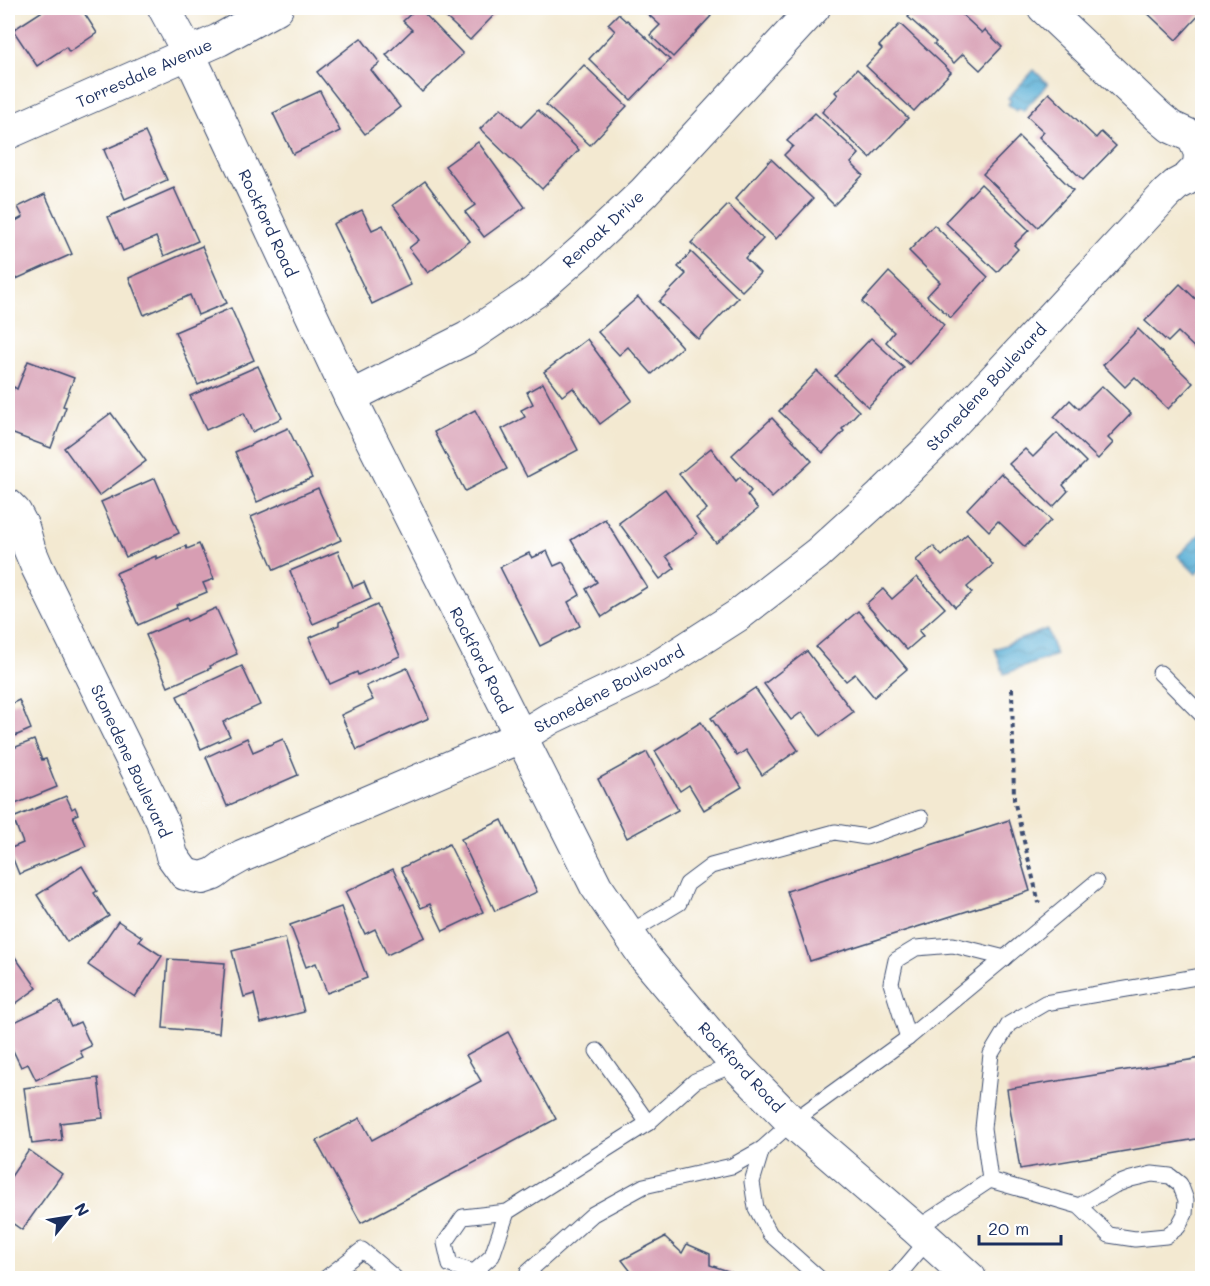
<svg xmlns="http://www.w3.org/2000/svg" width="1210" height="1286" font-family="Mali,sans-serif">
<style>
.water{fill:url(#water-waves);stroke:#3a6f9a;stroke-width:1.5}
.building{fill:#d79eb3}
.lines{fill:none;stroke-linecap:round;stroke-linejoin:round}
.lane-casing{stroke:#3b4b6f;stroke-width:17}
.street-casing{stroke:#3b4b6f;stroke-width:34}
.path{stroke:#3b4b6f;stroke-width:4;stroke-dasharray:4.5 4.5;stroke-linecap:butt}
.lane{stroke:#fff;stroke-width:15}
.street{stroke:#fff;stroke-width:32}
.labels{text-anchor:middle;stroke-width:4.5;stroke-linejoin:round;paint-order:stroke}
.street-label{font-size:16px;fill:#1b2f5e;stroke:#fff}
</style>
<defs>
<pattern id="water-waves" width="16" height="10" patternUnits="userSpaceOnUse" patternTransform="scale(1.5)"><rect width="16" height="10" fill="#58afd5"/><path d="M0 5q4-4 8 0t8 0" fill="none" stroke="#488fb0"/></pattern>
</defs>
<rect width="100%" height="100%" fill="#fff"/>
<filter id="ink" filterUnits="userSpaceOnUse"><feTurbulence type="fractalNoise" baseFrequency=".0167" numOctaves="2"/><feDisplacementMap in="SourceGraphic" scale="12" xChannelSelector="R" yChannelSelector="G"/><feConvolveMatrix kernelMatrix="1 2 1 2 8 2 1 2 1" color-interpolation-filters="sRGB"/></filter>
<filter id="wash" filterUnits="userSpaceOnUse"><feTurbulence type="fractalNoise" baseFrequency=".008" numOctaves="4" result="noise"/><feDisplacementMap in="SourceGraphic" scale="24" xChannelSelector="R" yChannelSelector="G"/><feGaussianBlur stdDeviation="1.35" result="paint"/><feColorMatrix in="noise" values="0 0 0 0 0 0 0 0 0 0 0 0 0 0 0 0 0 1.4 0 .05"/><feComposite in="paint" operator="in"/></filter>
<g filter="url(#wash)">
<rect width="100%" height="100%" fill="#f3e9d1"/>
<g class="water">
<path d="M1034 70 1048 84 1023 111 1019 108 1016 111 1008 104 1011 101 1008 98Z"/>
<path d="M1202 532V567L1196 574 1178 556Z"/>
<path d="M1047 629 1056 655 1004 674 995 649Z"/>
</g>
<g id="blocks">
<g class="building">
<path d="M47 8H81L97 33 69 52 66 47 37 66 13 30Z"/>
<path d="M417 8H419L463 54 422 92 386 55 412 30 403 21Z"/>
<path d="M436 8H495L498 11 470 40Z"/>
<path d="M641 8H701L711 16 673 57 650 35 660 25Z"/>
<path d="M917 8H955L982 33 985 30 1002 47 980 70 963 54 954 63 934 44 936 42 908 17Z"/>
<path d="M1142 8H1202V12L1176 40Z"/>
<path d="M618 14 626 21 627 20 670 60 631 100 589 59 615 31 608 24Z"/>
<path d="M900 24 951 72 914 111 866 66 882 49 879 46Z"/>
<path d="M361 38 380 63 371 70 400 107 365 134 317 72Z"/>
<path d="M584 65 627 106 590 145 546 105Z"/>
<path d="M857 69 908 118 870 158 822 112 838 95 835 92Z"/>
<path d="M320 91 340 131 293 154 273 113Z"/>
<path d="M1049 93 1096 138 1101 132 1116 146 1083 180 1039 137 1044 132 1027 116Z"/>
<path d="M501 108 521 127 538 110 579 150 542 189 480 129Z"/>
<path d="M815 113 859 154 851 163 863 175 834 205 784 155 793 146 787 141Z"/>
<path d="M145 132 167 180 125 199 104 150Z"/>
<path d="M1019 137 1073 190 1038 227 983 174Z"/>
<path d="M478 142 525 207 484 237 465 212 475 205 445 166Z"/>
<path d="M771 159 813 199 776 239 735 199Z"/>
<path d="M425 181 470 241 428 273 409 248 419 240 393 205Z"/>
<path d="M981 184 1029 230 1014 245 1018 249 997 272 945 222Z"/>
<path d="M174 188 198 241 164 256 156 237 123 251 108 217Z"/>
<path d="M45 194 72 254 14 280 8 267V225L23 217 18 207Z"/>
<path d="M728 205 763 239 745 258 760 273 742 291 691 243Z"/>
<path d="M362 210 372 230 383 225 411 285 372 304 333 224Z"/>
<path d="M934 225 988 277 951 318 927 296 940 282 909 251Z"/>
<path d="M202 246 227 303 198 315 190 295 144 315 129 278Z"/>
<path d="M691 252 738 298 698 339 659 302 686 274 678 267Z"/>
<path d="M889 272 944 325 909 364 886 342 894 332 862 302Z"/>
<path d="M1180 284 1202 305V355L1178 332 1168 342 1145 321Z"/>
<path d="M638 297 682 347 652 374 628 347 619 355 598 332Z"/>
<path d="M231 308 254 360 198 385 175 332Z"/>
<path d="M1138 329 1193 383 1168 409 1135 377 1125 387 1103 365Z"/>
<path d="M871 338 904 368 868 407 835 376Z"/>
<path d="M587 339 632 400 600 424 573 388 562 396 544 372Z"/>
<path d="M28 361 74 378 63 406 66 407 51 448 8 432V404L14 387 17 389Z"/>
<path d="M258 366 282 418 252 432 244 413 206 430 190 396Z"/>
<path d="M817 371 859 411 842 429 844 431 823 453 779 411Z"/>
<path d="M543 383 578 450 527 477 502 429 525 417 521 410 533 404 527 392Z"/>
<path d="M1102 386 1131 414 1108 438 1113 443 1098 459 1054 417 1070 400 1079 409Z"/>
<path d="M475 410 507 469 465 491 434 432Z"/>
<path d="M111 413 146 461 99 496 64 448Z"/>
<path d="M772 418 812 461 772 498 732 455Z"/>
<path d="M288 428 312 478 257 502 235 452Z"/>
<path d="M1057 433 1086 462 1063 485 1068 491 1053 507 1009 464 1025 449 1033 457Z"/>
<path d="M711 448 736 481 740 477 751 491 747 495 758 509 716 543 696 518 707 509 679 474Z"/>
<path d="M1001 473 1051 520 1025 547 998 521 989 531 967 509Z"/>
<path d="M155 478 179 533 126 557 101 502Z"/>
<path d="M318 488 341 540 274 570 251 517Z"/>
<path d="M665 489 697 534 666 556 675 568 660 579 619 523Z"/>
<path d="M605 519 647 587 611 609V611L602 617 586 589 597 582 571 540Z"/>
<path d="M967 534 993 565 967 587 972 593 955 607 916 560 933 546 942 556Z"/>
<path d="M199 544 214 579 203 583 207 592 176 605 177 608 138 625 116 573 156 556V559L186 546 187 549Z"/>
<path d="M338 551 353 587 364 582 371 599 313 624 290 571Z"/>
<path d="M547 551 554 566 563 562 580 595 568 602 580 626 540 646 500 567 529 553 532 558Z"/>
<path d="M917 577 945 608 919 631 923 636 907 650 866 604 883 589 892 599Z"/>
<path d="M377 605 400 656 358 675 357 672 330 684 309 638 339 625V622Z"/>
<path d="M216 608 237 654 210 666 211 668 168 687 146 635 186 618 187 621Z"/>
<path d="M858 611 907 669 874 697 855 674 846 681 816 647Z"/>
<path d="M807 651 853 712 820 736 802 712 791 720 764 684Z"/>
<path d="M242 666 260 705 223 722 230 736 201 749 177 696Z"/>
<path d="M407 668 429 718 357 750 341 715 373 700 366 686Z"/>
<path d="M755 688 798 750 762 775 746 750 737 756 711 718Z"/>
<path d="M8 694 11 704 19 700 31 729 8 739Z"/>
<path d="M701 722 742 787 704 810 689 785 680 791 655 751Z"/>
<path d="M247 738 253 752 283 739 298 775 227 806 206 757Z"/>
<path d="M34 740 42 760 46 759 57 787 8 807V750Z"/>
<path d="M647 752 678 810 627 838 598 779Z"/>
<path d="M66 796 72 809 75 807 78 814 73 816 86 846 19 874 9 849 23 843 13 818Z"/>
<path d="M502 820 520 858H521L537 892 495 911 461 839Z"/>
<path d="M1009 820 1030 891 810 961 787 891Z"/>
<path d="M449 844 483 912 443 931 430 904 421 908 401 868Z"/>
<path d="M82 866 97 891 94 893 109 916 67 942 37 895Z"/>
<path d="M393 869 425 937 387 955 375 929 365 934 345 892Z"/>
<path d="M341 907 367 978 327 993 316 963 306 967 290 925Z"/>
<path d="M118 921 142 937 139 941 162 956 135 997 88 965Z"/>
<path d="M285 938 304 1012 261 1023 254 994 244 997 232 951Z"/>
<path d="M8 947 37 988 8 1009Z"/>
<path d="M168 959 225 963 219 1033 163 1028Z"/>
<path d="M59 1001 71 1026 80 1022 91 1046 80 1051 83 1057 36 1080 28 1064 21 1067 8 1040V1025Z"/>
<path d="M508 1032 556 1119 361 1223 316 1141 360 1118 372 1140 481 1081 466 1055Z"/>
<path d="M1202 1058V1138L1020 1169 1007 1089Z"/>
<path d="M98 1078 103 1118 60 1123 62 1140 32 1144 24 1088Z"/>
<path d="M29 1150 62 1174 22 1230 8 1220V1181Z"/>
<path d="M665 1237 682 1253 687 1244 710 1254V1265L731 1272V1278H636L622 1260Z"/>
</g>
</g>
</g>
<g filter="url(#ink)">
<use href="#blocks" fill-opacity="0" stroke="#3b4b6f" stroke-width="1.5"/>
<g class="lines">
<defs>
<g id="lane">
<path d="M1160 673 1202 715"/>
<path d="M629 933 679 903 687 884 711 866 835 832 866 837 921 818"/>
<path d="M908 1038 891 983 896 960 916 948 953 945 1005 958"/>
<path d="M597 1051 648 1123"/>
<path d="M762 1149 752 1182 756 1208 770 1234 819 1278"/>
<path d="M990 1180 1079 1206 1109 1235 1135 1239 1166 1236 1178 1227 1185 1214 1186 1200 1180 1184 1170 1176 1152 1174 1131 1179 1115 1185 1079 1206"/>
<path d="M507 1212 492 1256 474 1272 450 1265 445 1243 463 1217 507 1212 648 1123 695 1081 735 1064"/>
<path d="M916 1229 990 1180 983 1128 988 1081 991 1054 1009 1024 1045 1003 1202 976"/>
<path d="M326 1278 362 1250 395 1278"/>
<path d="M535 1278 528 1272 593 1214 644 1186 732 1166 762 1149 792 1122 908 1038 1096 882"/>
<path d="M896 1278 928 1240"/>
</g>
<g id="street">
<path d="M164 8 189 54 350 397 596 886 646 959 735 1064 792 1122 916 1229 970 1278"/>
<path d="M8 133 219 40 277 8"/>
<path d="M350 397 467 338 535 292 584 249 644 192 814 8"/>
<path d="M8 505 15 512 23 527 29 548 37 567 162 821 168 840 172 856 185 874 202 878 214 874 226 865 242 856 520 737 551 718 656 668 737 616 817 554 881 496 934 444 1166 194 1176 185 1187 179 1199 166 1200 153 1193 137 1171 127 1159 117 1044 8"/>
</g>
</defs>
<use href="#lane" class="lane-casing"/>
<use href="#street" class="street-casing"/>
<path class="path" d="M1012 688 1014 800 1039 903"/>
<use href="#lane" class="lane"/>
<use href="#street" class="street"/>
</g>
</g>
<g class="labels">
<g class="street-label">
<text transform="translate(144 73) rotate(-24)" y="6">Torresdale Avenue</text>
<text transform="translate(268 223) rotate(65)" y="6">Rockford Road</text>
<text transform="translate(603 229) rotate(-43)" y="6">Renoak Drive</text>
<text transform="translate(986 387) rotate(-47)" y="6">Stonedene Boulevard</text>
<text transform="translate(481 660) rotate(63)" y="6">Rockford Road</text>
<text transform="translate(609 689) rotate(-28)" y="6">Stonedene Boulevard</text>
<text transform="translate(131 761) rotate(65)" y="6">Stonedene Boulevard</text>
<text transform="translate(741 1067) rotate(47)" y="6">Rockford Road</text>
</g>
</g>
<rect width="1210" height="1286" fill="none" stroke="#fff" stroke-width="30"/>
<g transform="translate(69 1217) rotate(60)" stroke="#ffffff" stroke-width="4.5" paint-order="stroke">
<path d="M0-4.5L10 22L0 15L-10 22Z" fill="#1b2f5e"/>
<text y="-9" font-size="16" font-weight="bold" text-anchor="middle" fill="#1b2f5e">N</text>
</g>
<path d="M979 1235v9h82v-9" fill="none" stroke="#1b2f5e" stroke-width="3"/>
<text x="988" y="1235" font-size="18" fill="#1b2f5e" stroke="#ffffff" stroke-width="4.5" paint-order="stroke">20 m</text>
</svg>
